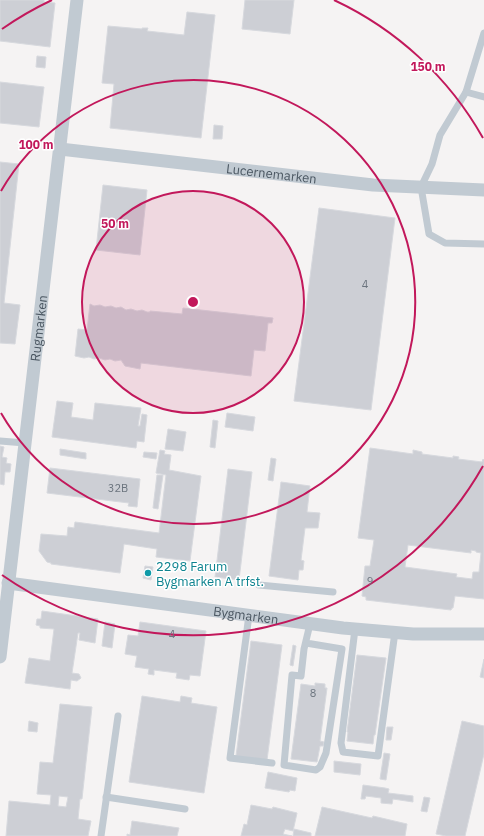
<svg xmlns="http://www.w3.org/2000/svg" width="484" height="836" font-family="'IBM Plex Sans',sans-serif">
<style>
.building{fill:#cdcfd5;stroke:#d7d9de;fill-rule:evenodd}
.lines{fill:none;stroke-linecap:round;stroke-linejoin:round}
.service{stroke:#c1cad2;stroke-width:7}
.minor{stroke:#c1cad2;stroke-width:13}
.ring{fill:none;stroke:#c2185b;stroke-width:2}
.culture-dot{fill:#0f9aa8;stroke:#fff;stroke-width:1.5}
.labels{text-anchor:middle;stroke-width:3;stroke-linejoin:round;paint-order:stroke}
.number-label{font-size:11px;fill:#6b747e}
.street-label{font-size:13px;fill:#4a5661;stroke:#fff}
.culture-label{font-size:13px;fill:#0d838f;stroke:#fff;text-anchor:start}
.centre{fill:#c2185b;stroke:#fff;stroke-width:2}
.ring-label{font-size:12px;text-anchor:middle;font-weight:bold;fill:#c2185b;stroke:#fff;stroke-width:3;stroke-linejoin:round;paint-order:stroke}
</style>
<rect width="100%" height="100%" fill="#f5f3f3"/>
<g class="building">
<path d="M0 0H44V2L55 3 50 47 0 41Z"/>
<path d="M245 0H294L290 34 242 29Z"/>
<path d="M187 12 215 15 201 138 110 128 114 84 102 83 108 26 142 29V28H148L147 31 184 35Z"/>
<path d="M37 56 46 57 45 68 36 67Z"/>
<path d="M0 82 44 87 39 127 0 123Z"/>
<path d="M214 125 223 126 222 139H213Z"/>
<path d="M0 162 19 164 4 303 20 305 15 344 0 343Z"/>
<path d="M103 185 147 190 140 255 96 250Z"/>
<path d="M319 208 395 218 371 410 294 401Z"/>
<path d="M90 304 94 306 100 305 105 307 111 306 116 308 121 307 126 310 131 309 137 311 142 310 147 312H150V311L182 314 183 308 273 318 272 323H268L265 351 254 350 251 376 141 363 140 369 125 366 121 360 115 361 110 359 105 360 99 358 94 359 89 357 84 358 75 356 78 329 87 330Z"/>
<path d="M57 401 73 403 71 417 93 420 95 403 141 408 138 426H140L142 414 147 415 144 442 137 441 136 448 52 437Z"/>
<path d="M227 413 255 417 253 431 225 427Z"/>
<path d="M213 420 218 421 215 448 210 447Z"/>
<path d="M168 429 186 432 183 451 165 449Z"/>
<path d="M0 446 4 447 2 457 7 458 6 463 11 464 10 472H5L4 485 0 484Z"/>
<path d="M370 448 413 454V450L422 452V454L453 458V456L459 457 458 459 482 462 483 459 484 460V599L455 596 453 608H452L451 610 366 600V597L362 596 365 566H370L374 540 358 538ZM408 545 471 553V550L476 551V552L481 553 479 572H473L472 579 456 577 457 574 405 567Z"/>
<path d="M60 449 86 453V459L60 455Z"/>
<path d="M160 450 165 451 164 454 171 455 169 470 201 476 190 561 156 557 157 549 124 544 120 573 51 564V563L47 562 39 551 41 534 67 536 68 527 74 528 75 522 159 533 166 475 156 473Z"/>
<path d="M144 452 157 453 156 459 143 457Z"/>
<path d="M271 458 276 459 273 481 268 480Z"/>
<path d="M50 468 140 479 137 507 128 506 129 503 47 493Z"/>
<path d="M228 469 252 472 239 580 215 577Z"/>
<path d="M157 475H163L158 509 153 508Z"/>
<path d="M281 482 310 486 307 512 320 513 318 528H305L301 560 304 561 303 570H299L298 580 269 576Z"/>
<path d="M145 566 153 567 151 580 143 578Z"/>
<path d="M42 611 98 619 95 643 79 640 80 633H78L72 673 79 674 81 678 77 681 71 680 70 689 25 683 29 658 50 661 54 629 40 628V626L36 625 37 619H41Z"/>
<path d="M105 622 115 624 112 648 102 646Z"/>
<path d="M140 622 206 631 200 676 190 675 189 680 176 678 177 673 154 670V675L148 674 149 669 135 667 137 656 125 654 128 635 138 636Z"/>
<path d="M251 641 282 645 267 760 236 756Z"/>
<path d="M293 645 296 646 293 666 290 665Z"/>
<path d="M357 655 386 658 375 735H374L373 744 347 741 348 732H347Z"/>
<path d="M484 659V678L480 677Z"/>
<path d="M315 683 325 684V688H327L320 741 324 742 323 746H320L317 762 291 759 301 684 315 686Z"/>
<path d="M142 696 180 702 181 696 192 698 191 703 217 707 204 793 129 782Z"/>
<path d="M60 704 92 707 82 799H80L78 819 91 821 88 836H6L9 801 50 805 51 795 37 794 40 762 53 763ZM59 796 68 797 66 807 58 806Z"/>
<path d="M29 721 38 723 37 732 28 731Z"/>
<path d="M462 721 484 726V754L465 836H446L436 834Z"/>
<path d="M387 727H393L391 740H386Z"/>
<path d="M384 753 390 754 386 780 380 779Z"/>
<path d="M334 761 361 764 360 775 334 772Z"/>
<path d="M268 772 297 778 295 791 290 790 289 792 265 788Z"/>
<path d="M363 785 385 788 389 789 388 793 413 796V802L393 799 392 804 381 803V798L366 796 365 799H361Z"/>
<path d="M424 797 430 798 427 812 421 811Z"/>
<path d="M251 805 272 809 273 807 297 813 293 831 285 829 283 834 292 836H241L244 824 247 825Z"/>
<path d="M322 807 372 818 373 816 407 824 405 836H315Z"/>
<path d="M132 821 179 828 177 836H127V834L130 835Z"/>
<path d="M294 829 311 833V836H293Z"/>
</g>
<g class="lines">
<g class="service">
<path d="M484 33 466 92 440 135 432 164 421 187 429 234 445 243 484 244"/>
<path d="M466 92 484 97"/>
<path d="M0 441 25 443"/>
<path d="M259 585 333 592"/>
<path d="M249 615 230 758 272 763"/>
<path d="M355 629 341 743 343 752 378 756 395 632"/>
<path d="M306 643 342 649 326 753 320 767 316 770 284 765 292 675 301 676 304 649 310 624"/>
<path d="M106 797 185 809"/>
<path d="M101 836 118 716"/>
</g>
<g class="minor">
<path id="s1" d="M60 149 373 185 484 190"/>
<path id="s2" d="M8 583 343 628 413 634H484"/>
<path id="s3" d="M0 657 77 0"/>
</g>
</g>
<circle cx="193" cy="302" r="111" fill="#c2185b" fill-opacity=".12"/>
<g class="ring">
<circle cx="193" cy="302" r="111"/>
<path d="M1 191A222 222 0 1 1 1 413"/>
<path d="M483 466A333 333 0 0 1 2 575M2 29A333 333 0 0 1 52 0M334 0A333 333 0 0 1 483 138"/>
</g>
<circle class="culture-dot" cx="148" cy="573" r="4"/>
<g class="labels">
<g class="number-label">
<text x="365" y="288">4</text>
<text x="118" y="492">32B</text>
<text x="370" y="585">9</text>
<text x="172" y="638">4</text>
<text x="313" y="697">8</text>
</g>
<g class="street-label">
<text dy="5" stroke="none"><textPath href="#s1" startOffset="213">Lucernemarken</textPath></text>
<text dy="5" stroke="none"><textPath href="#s3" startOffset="331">Rugmarken</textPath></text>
<text dy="5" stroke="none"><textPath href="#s2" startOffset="240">Bygmarken</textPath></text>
</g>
<g class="culture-label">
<text x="156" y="571">2298 Farum<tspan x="156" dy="15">Bygmarken A trfst.</tspan></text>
</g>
</g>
<circle cx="193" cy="302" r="6" class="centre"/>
<g class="ring-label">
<text x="428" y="71">150 m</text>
<text x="36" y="149">100 m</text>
<text x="115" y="228">50 m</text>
</g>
</svg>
